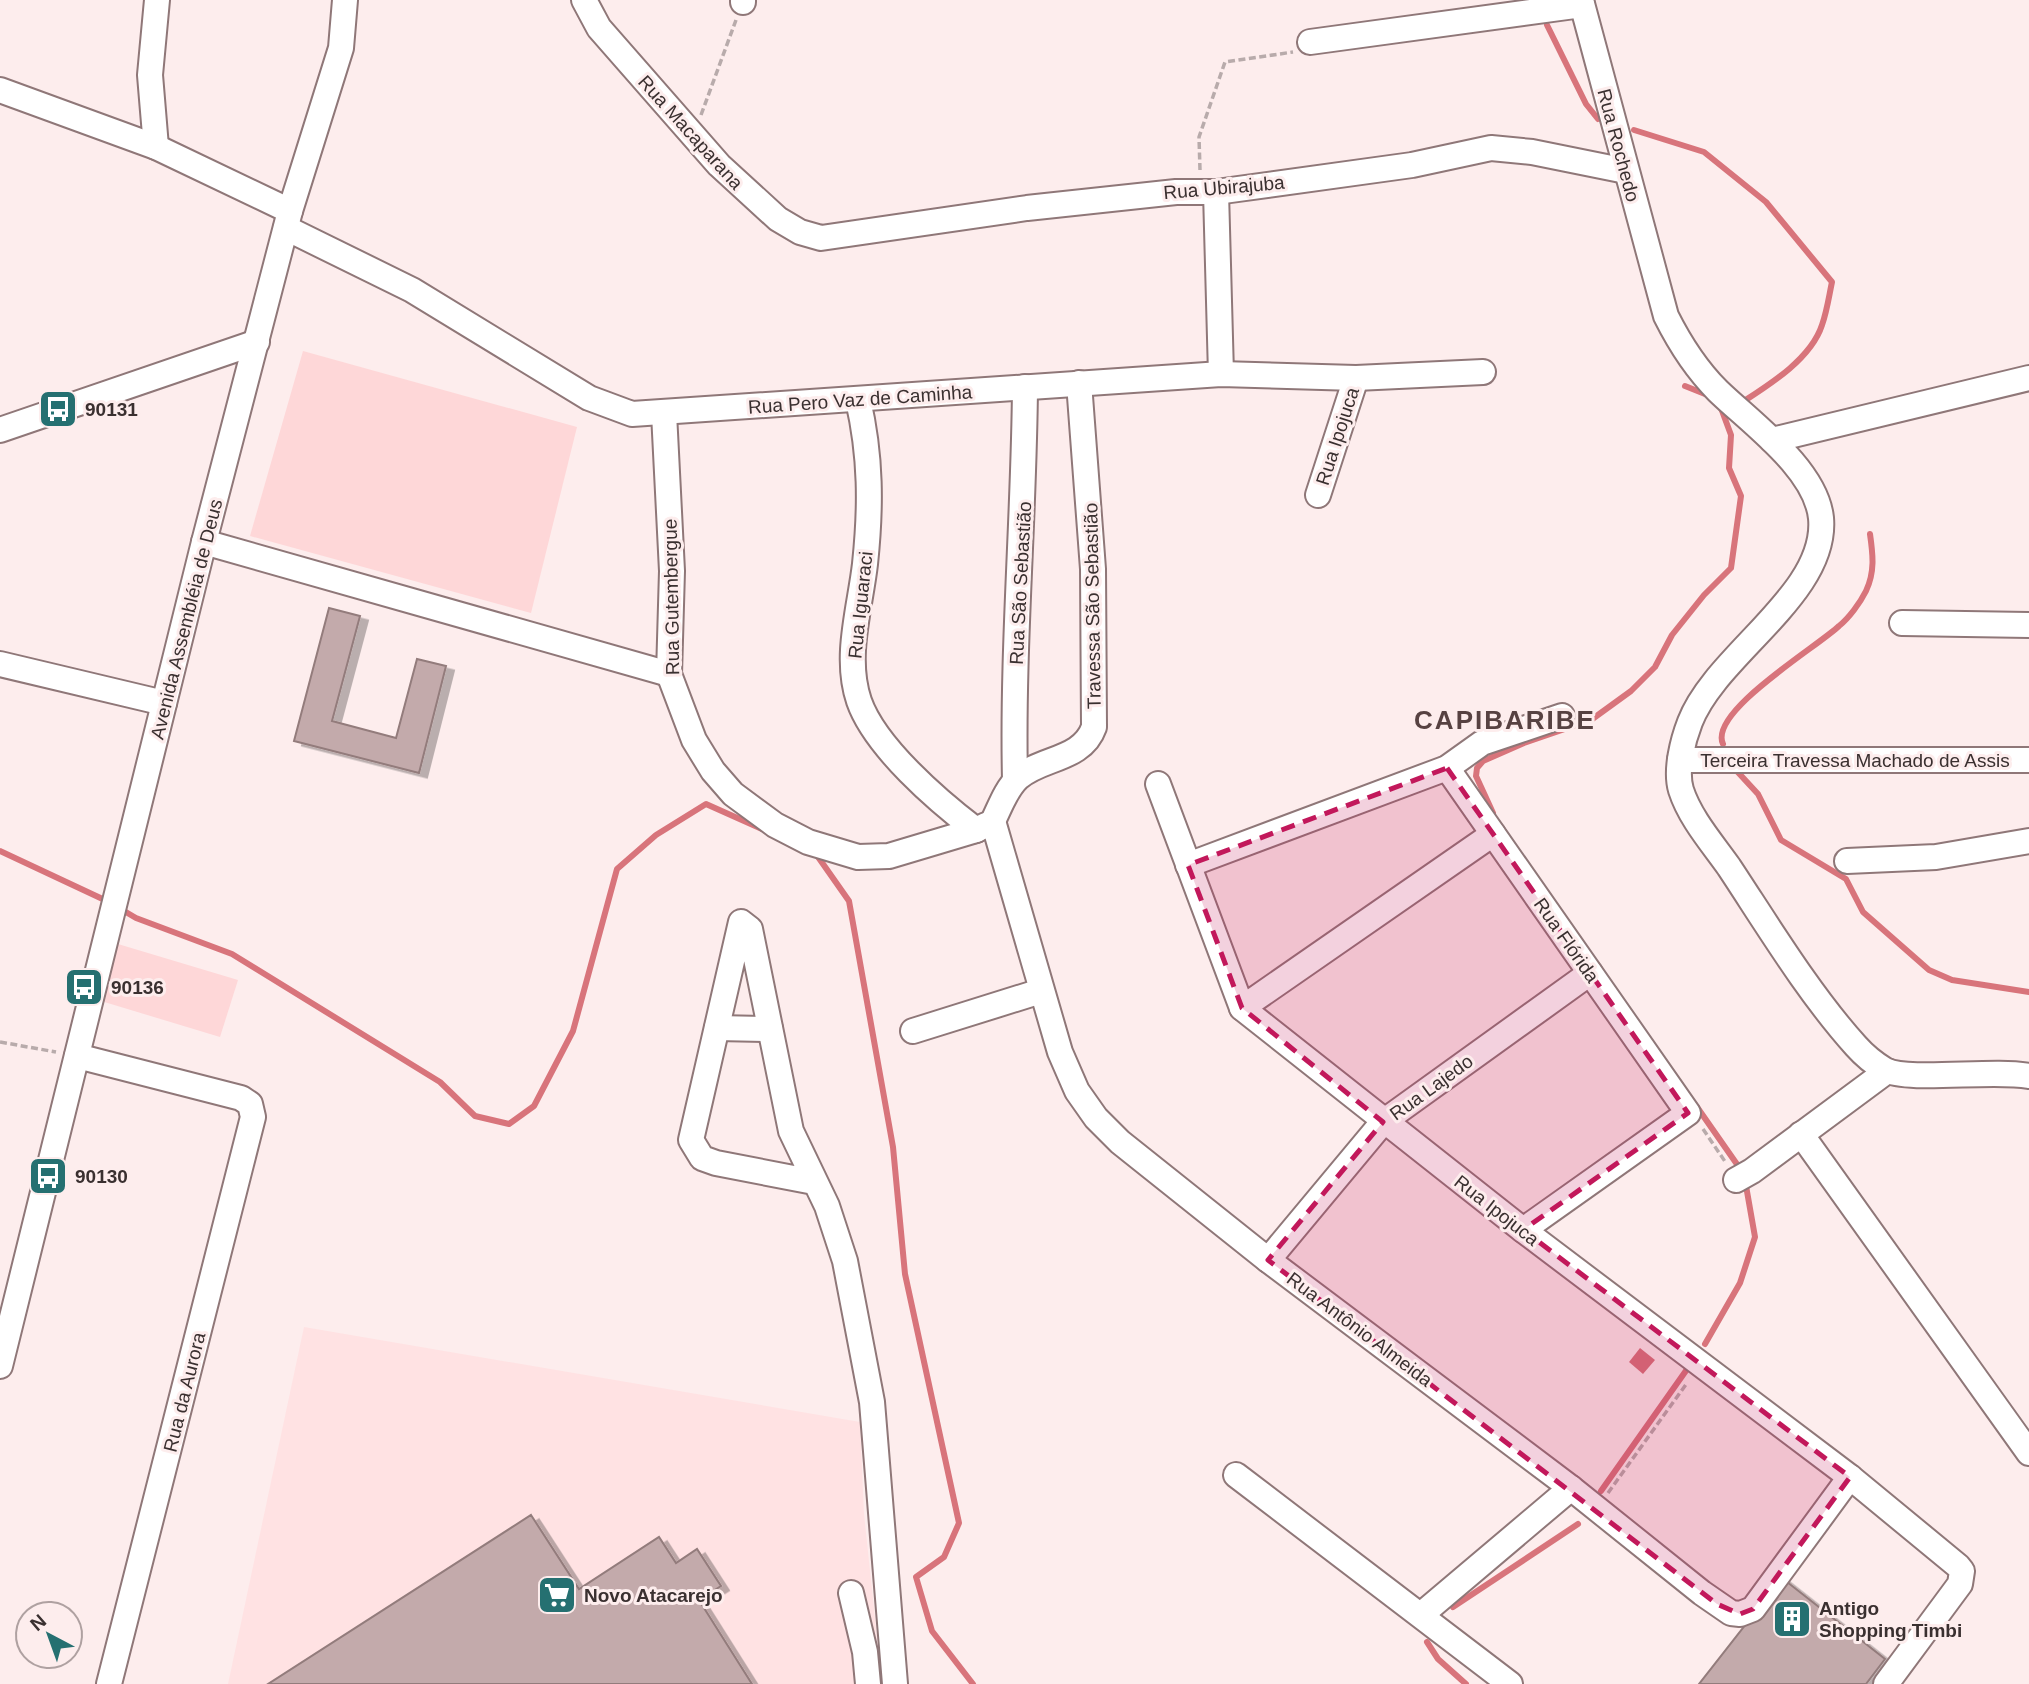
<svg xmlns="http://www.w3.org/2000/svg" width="2029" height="1684" font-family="Arial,sans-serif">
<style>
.built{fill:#ffe2e3}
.green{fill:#fed7d8}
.water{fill:#d8747b}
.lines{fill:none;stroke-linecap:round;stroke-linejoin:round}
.stream{stroke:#d8747b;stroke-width:6}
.building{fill:#c3aaab;stroke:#937c7c;stroke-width:2;filter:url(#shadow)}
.minor-casing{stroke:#8f7778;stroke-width:28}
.path{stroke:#b8abab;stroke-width:3.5;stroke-dasharray:7 3.5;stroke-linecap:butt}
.minor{stroke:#fff;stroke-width:24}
.marked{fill:#c2185b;fill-opacity:0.2;stroke:#c2185b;stroke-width:5;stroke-dasharray:14 9;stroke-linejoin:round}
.labels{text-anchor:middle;stroke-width:6;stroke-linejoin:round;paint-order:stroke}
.street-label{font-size:19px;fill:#3a3030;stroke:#fdeded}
.poi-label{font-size:19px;font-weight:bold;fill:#3a3030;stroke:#fdeded;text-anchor:start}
.district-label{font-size:26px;font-weight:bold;letter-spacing:2px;fill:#574242;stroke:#fdeded}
</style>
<defs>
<filter id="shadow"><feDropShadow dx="8" dy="4.5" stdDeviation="0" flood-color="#0004"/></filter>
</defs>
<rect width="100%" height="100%" fill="#fdeded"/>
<path class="built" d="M304 1327 860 1422 864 1514 882 1684H228Z"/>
<g class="green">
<path d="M303 351 577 427 531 613 250 536Z"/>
<path d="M118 944 238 980 220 1037 101 1001Z"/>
</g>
<path class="water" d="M1640 1348 1655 1360 1643 1374 1629 1362Z"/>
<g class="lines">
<g class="stream">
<path d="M1547 25 1586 104 1598 119"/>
<path d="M1634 130 1704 152 1766 202 1832 282C1829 296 1827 311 1822 325 1811 359 1769 385 1741 403"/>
<path d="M1685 386 1710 396"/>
<path d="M1723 744C1708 712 1817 647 1839 626 1849 618 1860 603 1866 591 1875 572 1873 555 1870 534"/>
<path d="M1734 768 1758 794 1781 840 1846 879 1863 912 1929 970 1952 980 2029 992"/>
<path d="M1493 813 1476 776 1477 768 1483 761 1524 743 1591 720 1631 691 1655 667 1672 635 1704 595 1731 568 1741 496 1729 468 1731 435 1721 408"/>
<path d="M0 851 109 902"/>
<path d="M816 854 849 901 893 1147 905 1274 959 1523 944 1557 916 1577 932 1631 973 1684"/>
<path d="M119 908 136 918 232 954 440 1082 475 1116 509 1124 534 1106 573 1031 617 869 656 835 706 804 762 829"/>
<path d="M1697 1107 1741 1170"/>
<path d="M1705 1344 1740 1283 1755 1237 1745 1180"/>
<path d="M1601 1491 1690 1365"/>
<path d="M1453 1607 1578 1524"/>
<path d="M1427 1642 1438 1659 1466 1684"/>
</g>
</g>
<g class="building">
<path d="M329 608 360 616 332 721 396 738 417 659 446 666 419 773 294 741Z"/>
<path d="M531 1515 579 1589 659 1537 676 1563 697 1549 721 1586 699 1600 752 1684H268Z"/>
<path d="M1782 1578 1885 1659 1866 1684H1699Z"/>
</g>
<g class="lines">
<defs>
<g id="minor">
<path d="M584 0 599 28 719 165 778 219 800 232 821 238 1027 208 1176 192H1216L1412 165 1491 148 1532 152 1626 171"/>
<path d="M1581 0 1666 316C1680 344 1696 369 1718 391 1751 423 1816 469 1821 518 1828 594 1716 654 1690 722 1683 740 1675 770 1681 790 1690 818 1712 843 1729 867 1768 926 1809 994 1856 1046 1864 1055 1875 1064 1885 1070 1910 1082 1993 1069 2029 1076"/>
<path d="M743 2V0"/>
<path d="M1310 42 1582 5"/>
<path d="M0 90 156 147 290 211"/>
<path d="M156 147 150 75 157 0"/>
<path d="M1216 192 1221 374"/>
<path d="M286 228 412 290 589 398 632 414 1221 374 1356 378 1483 372"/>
<path d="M858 400C871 456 871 507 865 564 860 608 844 657 859 701 875 747 938 801 976 830L986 825"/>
<path d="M664 413 672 571 669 674 694 740 713 771 733 794 775 825 808 842 858 857 889 856 976 830"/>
<path d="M0 430 257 342"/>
<path d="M1772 440 2029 378"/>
<path d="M1318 495 1356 378"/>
<path d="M204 542 669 674"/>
<path d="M1902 623 2029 625"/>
<path d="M0 664 164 703"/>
<path d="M1680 760H2029"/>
<path d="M1447 768 1688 1113 1523 1230"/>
<path d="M1015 780C1012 649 1024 518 1025 387"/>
<path d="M1158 784 1242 1008 1523 1230 1850 1477 1958 1566 1962 1571 1960 1584 1886 1684"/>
<path d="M993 821 1060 1052 1077 1091 1096 1118 1120 1142 1268 1260 1571 1488 1702 1593 1731 1613 1740 1614 1753 1609 1850 1477"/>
<path d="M993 821C1000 807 1006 789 1018 778 1041 757 1082 761 1094 727L1093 569 1079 383"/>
<path d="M1847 861 1936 857 2029 841"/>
<path d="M1188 865 1447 768 1482 743 1562 716"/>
<path d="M1242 1008 1493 834"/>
<path d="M717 1028 770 1029"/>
<path d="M913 1031 1041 991"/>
<path d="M77 1056 241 1098 250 1104 253 1117 109 1684"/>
<path d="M1801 1134 2029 1453"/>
<path d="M1736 1180 1752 1171 1887 1071"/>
<path d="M814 1182 716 1163 702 1158 691 1140 741 922 750 929 791 1131 827 1206 845 1261 872 1402 895 1684"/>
<path d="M1268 1260 1383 1122 1590 973"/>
<path d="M0 1366 204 542 290 211 341 48 345 0"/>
<path d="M1236 1475 1510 1684"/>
<path d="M851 1593 865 1652 868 1684"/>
<path d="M1422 1614 1571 1488"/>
</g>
</defs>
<use href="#minor" class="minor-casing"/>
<g class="path">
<path d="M701 115 736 20"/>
<path d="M1200 170 1199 137 1225 62 1293 52"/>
<path d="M0 1042 56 1052"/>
<path d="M1703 1129 1726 1163"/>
<path d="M1608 1493 1687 1383"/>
</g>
<use href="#minor" class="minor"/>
</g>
<path class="marked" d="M1447 768 1688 1113 1523 1230 1850 1477 1753 1609 1740 1614 1717 1604 1268 1260 1383 1122 1242 1008 1188 865Z"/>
<defs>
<symbol id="bus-square" viewBox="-11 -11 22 22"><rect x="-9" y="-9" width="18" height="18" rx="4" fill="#257071" stroke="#fdeded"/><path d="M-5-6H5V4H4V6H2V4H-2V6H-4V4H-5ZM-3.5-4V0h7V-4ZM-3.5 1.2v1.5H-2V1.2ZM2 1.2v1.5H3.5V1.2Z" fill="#fff"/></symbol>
<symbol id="supermarket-square" viewBox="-11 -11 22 22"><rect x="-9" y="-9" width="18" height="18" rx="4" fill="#257071" stroke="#fdeded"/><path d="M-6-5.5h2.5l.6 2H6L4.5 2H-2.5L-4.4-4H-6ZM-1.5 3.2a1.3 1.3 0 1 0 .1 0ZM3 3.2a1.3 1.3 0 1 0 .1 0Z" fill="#fff"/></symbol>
<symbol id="building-square" viewBox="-11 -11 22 22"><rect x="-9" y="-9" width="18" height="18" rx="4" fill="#257071" stroke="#fdeded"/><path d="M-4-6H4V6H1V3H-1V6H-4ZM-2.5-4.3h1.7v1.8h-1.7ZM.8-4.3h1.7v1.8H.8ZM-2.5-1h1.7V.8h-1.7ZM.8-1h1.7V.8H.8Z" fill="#fff"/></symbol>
</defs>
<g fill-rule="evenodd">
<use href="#bus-square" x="36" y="387" width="44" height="44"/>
<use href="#bus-square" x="62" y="965" width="44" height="44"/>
<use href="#bus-square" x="26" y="1154" width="44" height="44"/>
<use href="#supermarket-square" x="535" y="1573" width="44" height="44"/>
<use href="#building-square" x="1770" y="1597" width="44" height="44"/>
</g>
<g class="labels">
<g class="street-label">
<text transform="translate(691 132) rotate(48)" y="7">Rua Macaparana</text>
<text transform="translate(1619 145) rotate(75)" y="7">Rua Rochedo</text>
<text transform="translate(1224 187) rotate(-5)" y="7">Rua Ubirajuba</text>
<text transform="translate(860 399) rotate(-4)" y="7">Rua Pero Vaz de Caminha</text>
<text transform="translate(1337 436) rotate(-72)" y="7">Rua Ipojuca</text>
<text transform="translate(1020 583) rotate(-87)" y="7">Rua São Sebastião</text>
<text transform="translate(671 597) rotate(-91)" y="7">Rua Gutembergue</text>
<text transform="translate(860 605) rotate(-84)" y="7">Rua Iguaraci</text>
<text transform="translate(1092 606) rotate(-91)" y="7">Travessa São Sebastião</text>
<text transform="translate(186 619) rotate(-76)" y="7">Avenida Assembléia de Deus</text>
<text x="1855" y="767">Terceira Travessa Machado de Assis</text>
<text transform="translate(1567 940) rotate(55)" y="7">Rua Flórida</text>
<text transform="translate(1431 1087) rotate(-36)" y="7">Rua Lajedo</text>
<text transform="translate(1497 1210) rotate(38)" y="7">Rua Ipojuca</text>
<text transform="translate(1360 1329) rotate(37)" y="7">Rua Antônio Almeida</text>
<text transform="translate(184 1392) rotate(-76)" y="7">Rua da Aurora</text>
</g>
<g class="poi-label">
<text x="85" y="416">90131</text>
<text x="111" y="994">90136</text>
<text x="75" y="1183">90130</text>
<text x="584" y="1602">Novo Atacarejo</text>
<text x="1819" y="1615">Antigo<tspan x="1819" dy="22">Shopping Timbi</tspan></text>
</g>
<g class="district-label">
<text x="1505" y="729">CAPIBARIBE</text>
</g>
</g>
<g transform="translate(49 1635) rotate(319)"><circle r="33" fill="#fdeded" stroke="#afa1a1" stroke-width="2"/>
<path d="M0-5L12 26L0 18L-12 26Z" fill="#257071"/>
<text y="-10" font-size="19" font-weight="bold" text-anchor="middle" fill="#3a3030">N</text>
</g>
</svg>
